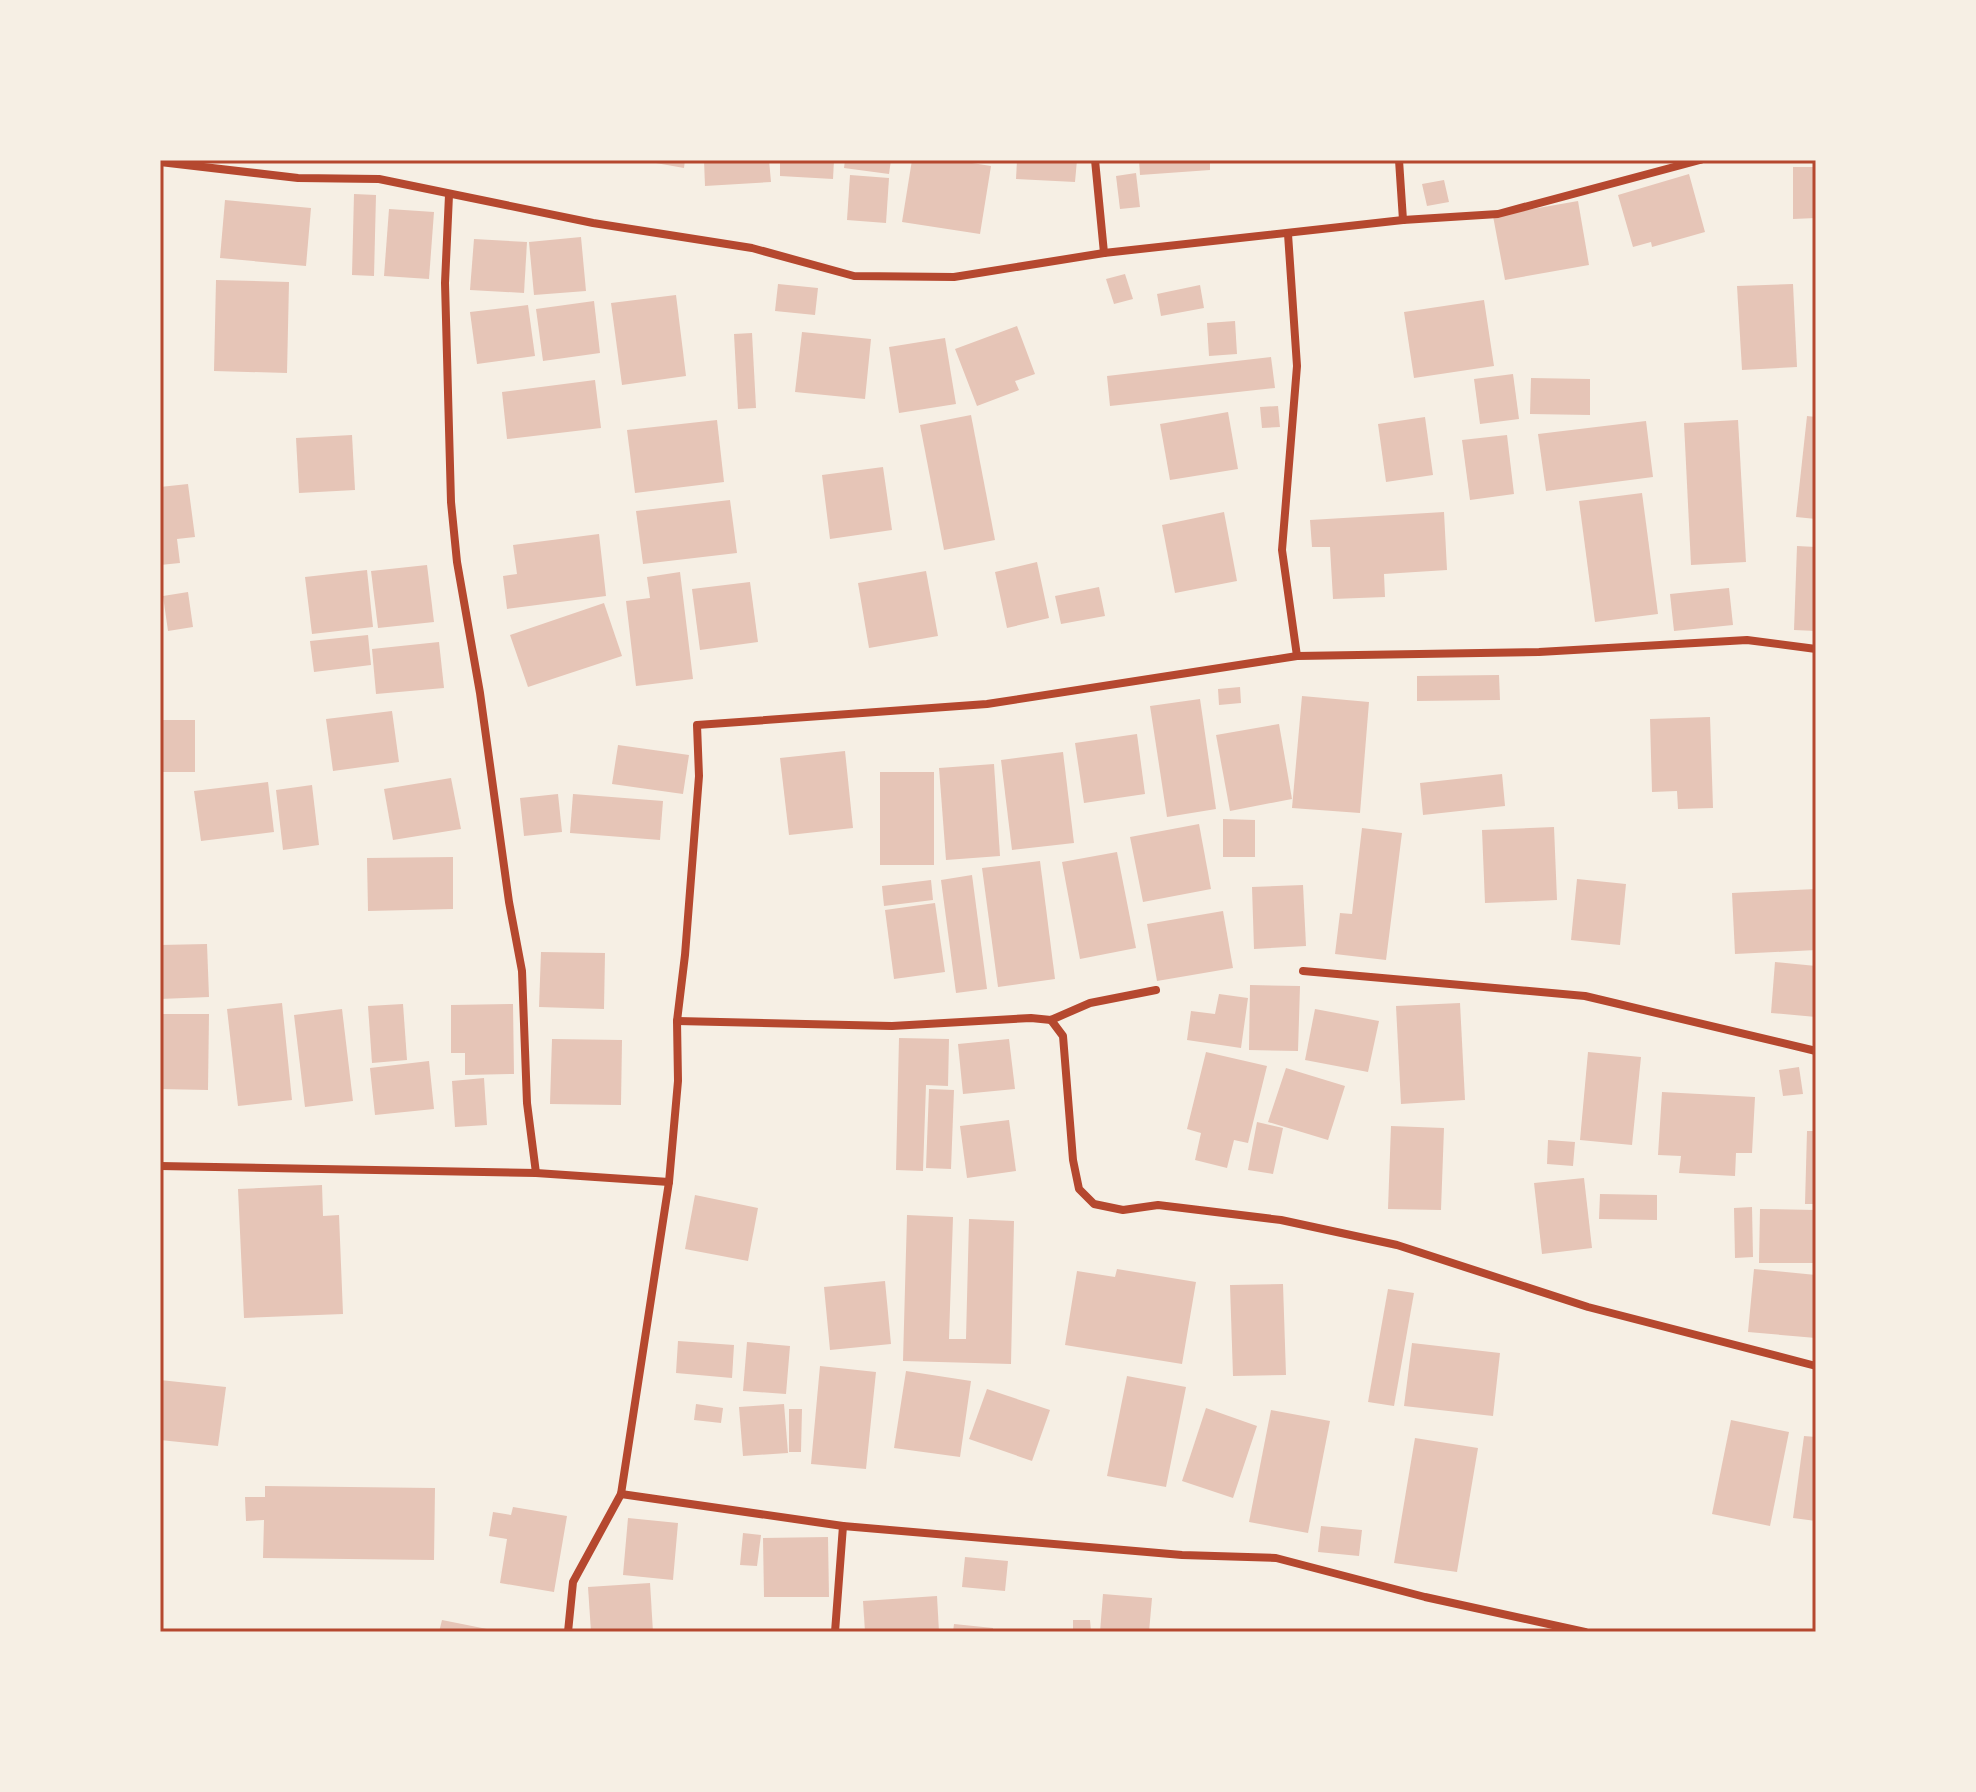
<svg xmlns="http://www.w3.org/2000/svg" width="1976" height="1792" font-family="'DM Sans',sans-serif">
<style>
.building{fill:#e6c5b7}
.lines{fill:none;stroke-linecap:round;stroke-linejoin:round}
.minor{stroke:#b5482f;stroke-width:8}
.neatline{fill:none;stroke:#b5482f;stroke-width:3}
</style>
<rect width="100%" height="100%" fill="#f6efe4"/>
<g class="building">
<path d="M639 160H685L684 168Z"/>
<path d="M704 160H769L771 182 705 186Z"/>
<path d="M780 160H834L833 179 780 176Z"/>
<path d="M845 160H891L889 174 844 168Z"/>
<path d="M912 160H953L991 166 980 234 902 222Z"/>
<path d="M1017 160H1077L1075 182 1016 179Z"/>
<path d="M1139 160H1210V170L1140 175Z"/>
<path d="M1793 167H1816V218L1793 219Z"/>
<path d="M1136 173 1140 207 1120 209 1116 176Z"/>
<path d="M1689 174 1705 232 1652 247 1651 242 1633 247 1618 195Z"/>
<path d="M850 175 889 178 886 223 847 220Z"/>
<path d="M1444 180 1449 202 1427 206 1422 184Z"/>
<path d="M354 194 376 195 374 276 352 275Z"/>
<path d="M225 200 311 208 306 266 220 258Z"/>
<path d="M1578 201 1589 265 1505 280 1493 216Z"/>
<path d="M389 209 434 212 429 279 384 276Z"/>
<path d="M581 237 586 291 534 295 529 242Z"/>
<path d="M474 239 527 242 524 293 470 290Z"/>
<path d="M1125 274 1133 299 1114 304 1106 279Z"/>
<path d="M216 280 289 282 287 373 214 371Z"/>
<path d="M778 284 818 288 815 315 775 311Z"/>
<path d="M1793 284 1797 367 1742 370 1737 286Z"/>
<path d="M1200 285 1204 308 1161 316 1157 294Z"/>
<path d="M676 295 686 376 622 385 611 303Z"/>
<path d="M1484 300 1494 366 1414 378 1404 312Z"/>
<path d="M594 301 600 353 543 361 536 309Z"/>
<path d="M528 305 535 356 477 364 470 312Z"/>
<path d="M1235 321 1237 354 1209 356 1207 323Z"/>
<path d="M1017 326 1035 374 1015 381 1019 390 977 406 955 349Z"/>
<path d="M802 332 871 339 865 399 795 392Z"/>
<path d="M752 333 756 408 738 409 734 334Z"/>
<path d="M945 338 956 404 899 413 889 347Z"/>
<path d="M1271 357 1275 388 1110 406 1107 376Z"/>
<path d="M1513 374 1519 419 1480 424 1474 379Z"/>
<path d="M1531 378 1590 379V415L1530 414Z"/>
<path d="M595 380 601 428 507 439 502 392Z"/>
<path d="M1278 406 1280 427 1262 428 1260 407Z"/>
<path d="M1228 412 1238 469 1170 480 1160 424Z"/>
<path d="M971 415 995 540 944 550 920 425Z"/>
<path d="M1807 416 1816 417V519L1796 517Z"/>
<path d="M1425 417 1433 475 1386 482 1378 424Z"/>
<path d="M717 420 724 482 635 493 627 430Z"/>
<path d="M1738 420 1746 562 1691 565 1684 423Z"/>
<path d="M1646 421 1653 477 1546 491 1538 434Z"/>
<path d="M352 435 355 490 299 493 296 438Z"/>
<path d="M1507 435 1514 494 1470 500 1462 440Z"/>
<path d="M883 467 892 530 830 539 822 475Z"/>
<path d="M188 484 195 537 177 539 180 563 160 565V487Z"/>
<path d="M1642 493 1658 614 1595 622 1579 501Z"/>
<path d="M730 500 737 553 643 564 636 511Z"/>
<path d="M1224 512 1237 581 1175 593 1162 525Z"/>
<path d="M1444 512 1447 570 1384 574 1385 597 1333 599 1330 547H1312L1310 520Z"/>
<path d="M599 534 606 596 507 609 503 576 517 574 513 545Z"/>
<path d="M1797 546 1816 547V631L1794 630Z"/>
<path d="M1037 562 1049 618 1007 628 995 572Z"/>
<path d="M427 565 434 622 378 628 371 571Z"/>
<path d="M367 570 373 627 312 634 305 577Z"/>
<path d="M926 571 938 636 869 648 858 583Z"/>
<path d="M680 572 693 679 636 686 626 601 650 598 647 577Z"/>
<path d="M750 582 758 642 700 650 692 589Z"/>
<path d="M1099 587 1105 616 1061 624 1055 596Z"/>
<path d="M1729 588 1733 625 1674 631 1670 594Z"/>
<path d="M188 592 193 627 168 631 163 596Z"/>
<path d="M604 603 622 656 528 687 510 635Z"/>
<path d="M368 635 371 665 314 672 310 641Z"/>
<path d="M439 642 444 688 376 694 372 649Z"/>
<path d="M1499 675 1500 700 1417 701V676Z"/>
<path d="M1240 687 1241 703 1219 705 1218 689Z"/>
<path d="M1302 696 1369 702 1360 813 1292 808Z"/>
<path d="M1200 699 1216 809 1167 817 1150 706Z"/>
<path d="M392 711 399 762 333 771 326 719Z"/>
<path d="M1710 717 1713 808 1678 809 1677 791 1652 792 1650 719Z"/>
<rect x="160" y="720" width="35" height="52"/>
<path d="M1279 724 1292 799 1230 811 1216 735Z"/>
<path d="M1137 734 1145 794 1084 803 1075 743Z"/>
<path d="M618 745 689 755 683 794 612 784Z"/>
<path d="M845 751 853 828 789 835 780 758Z"/>
<path d="M1063 752 1074 843 1012 850 1001 760Z"/>
<path d="M994 764 1000 856 946 860 939 768Z"/>
<rect x="880" y="772" width="54" height="93"/>
<path d="M1502 774 1505 806 1423 815 1420 783Z"/>
<path d="M451 778 461 829 393 840 384 789Z"/>
<path d="M268 782 274 832 201 841 194 791Z"/>
<path d="M312 785 319 845 283 850 276 790Z"/>
<path d="M558 794 562 832 524 836 520 798Z"/>
<path d="M573 794 663 801 660 840 570 833Z"/>
<path d="M1223 819 1255 820V857H1223Z"/>
<path d="M1199 824 1211 889 1143 902 1130 837Z"/>
<path d="M1554 827 1557 900 1485 903 1482 830Z"/>
<path d="M1362 828 1402 833 1386 960 1335 954 1340 913 1352 914Z"/>
<path d="M1117 852 1136 948 1080 959 1062 862Z"/>
<path d="M453 857V909L368 911 367 858Z"/>
<path d="M1040 861 1055 979 998 987 982 868Z"/>
<path d="M972 875 987 989 956 993 941 880Z"/>
<path d="M1577 879 1626 884 1620 945 1571 940Z"/>
<path d="M931 880 933 900 884 906 882 886Z"/>
<path d="M1303 885 1306 946 1254 949 1252 887Z"/>
<path d="M1816 889V950L1735 954 1732 893Z"/>
<path d="M935 903 945 972 894 979 885 910Z"/>
<path d="M1223 911 1233 968 1157 981 1147 924Z"/>
<path d="M207 944 209 997 160 999V945Z"/>
<path d="M541 952 605 953 604 1009 539 1007Z"/>
<path d="M1775 962 1816 966V1017L1771 1013Z"/>
<path d="M1250 985 1300 986 1298 1051 1249 1050Z"/>
<path d="M1219 994 1248 998 1241 1048 1187 1040 1191 1011 1215 1014Z"/>
<path d="M282 1003 292 1100 238 1106 227 1009Z"/>
<path d="M1460 1003 1465 1100 1401 1104 1396 1006Z"/>
<path d="M403 1004 407 1060 372 1063 368 1006Z"/>
<path d="M513 1004 514 1074 465 1075V1053H451V1005Z"/>
<path d="M342 1009 353 1101 305 1107 294 1015Z"/>
<path d="M1315 1009 1379 1021 1368 1072 1305 1060Z"/>
<path d="M160 1014H209L208 1090 160 1089Z"/>
<path d="M899 1038 949 1039 948 1086 926 1085 923 1171 896 1170Z"/>
<path d="M552 1039 622 1040 621 1105 550 1104Z"/>
<path d="M1009 1039 1015 1089 963 1094 958 1044Z"/>
<path d="M1206 1052 1267 1066 1248 1143 1234 1140 1227 1168 1195 1160 1201 1133 1187 1129Z"/>
<path d="M1588 1052 1641 1057 1632 1145 1580 1140Z"/>
<path d="M429 1061 434 1109 375 1115 370 1068Z"/>
<path d="M1799 1067 1803 1094 1783 1096 1779 1070Z"/>
<path d="M1286 1068 1345 1086 1328 1140 1268 1122Z"/>
<path d="M484 1078 487 1125 455 1127 452 1081Z"/>
<path d="M929 1089 954 1090 951 1169 926 1168Z"/>
<path d="M1662 1092 1755 1097 1752 1153H1736L1735 1176 1679 1173 1681 1156 1658 1155Z"/>
<path d="M1009 1120 1016 1171 967 1178 960 1126Z"/>
<path d="M1257 1122 1283 1128 1273 1174 1248 1170Z"/>
<path d="M1391 1126 1444 1128 1441 1210 1388 1209Z"/>
<path d="M1807 1131H1816V1204H1805Z"/>
<path d="M1548 1140 1575 1142 1573 1166 1547 1164Z"/>
<path d="M1584 1178 1592 1248 1542 1254 1534 1183Z"/>
<path d="M322 1185 323 1216 339 1215 343 1314 244 1318 238 1189Z"/>
<path d="M1600 1194 1657 1195V1220L1599 1219Z"/>
<path d="M695 1195 758 1208 748 1261 685 1249Z"/>
<path d="M1752 1207 1753 1257 1735 1258 1734 1208Z"/>
<path d="M1760 1209 1816 1210V1263H1759Z"/>
<path d="M907 1215 953 1217 949 1339H966L969 1219 1014 1221 1011 1364 903 1361Z"/>
<path d="M1117 1269 1196 1282 1182 1364 1065 1345 1077 1271 1115 1277Z"/>
<path d="M1754 1269 1816 1275V1338L1748 1332Z"/>
<path d="M885 1281 891 1344 830 1350 824 1287Z"/>
<path d="M1283 1284 1286 1375 1233 1376 1230 1285Z"/>
<path d="M1388 1289 1414 1293 1394 1406 1368 1402Z"/>
<path d="M678 1341 734 1345 732 1378 676 1373Z"/>
<path d="M747 1342 790 1346 786 1394 743 1391Z"/>
<path d="M1412 1343 1500 1353 1493 1416 1404 1406Z"/>
<path d="M820 1366 876 1372 866 1469 811 1464Z"/>
<path d="M906 1371 971 1381 960 1457 894 1448Z"/>
<path d="M1127 1376 1186 1387 1166 1487 1107 1476Z"/>
<path d="M160 1380 226 1387 218 1446 160 1440Z"/>
<path d="M987 1389 1050 1410 1032 1461 969 1439Z"/>
<path d="M696 1404 723 1408 721 1423 694 1420Z"/>
<path d="M784 1404 788 1453 743 1456 739 1407Z"/>
<path d="M1206 1408 1257 1426 1233 1498 1182 1481Z"/>
<path d="M789 1409H802L801 1452H789Z"/>
<path d="M1271 1410 1330 1421 1308 1533 1249 1522Z"/>
<path d="M1731 1420 1789 1432 1770 1526 1712 1514Z"/>
<path d="M1804 1436 1816 1437V1521L1793 1518Z"/>
<path d="M1415 1438 1478 1448 1457 1572 1394 1563Z"/>
<path d="M265 1486 435 1488 434 1560 263 1558 264 1520 246 1521 245 1497H265Z"/>
<path d="M513 1507 567 1516 554 1592 500 1583 507 1539 489 1536 493 1512 511 1515Z"/>
<path d="M628 1518 678 1523 673 1580 623 1575Z"/>
<path d="M1321 1526 1362 1530 1359 1556 1318 1552Z"/>
<path d="M743 1533 761 1535 757 1566 740 1565Z"/>
<path d="M828 1537 829 1597H764L763 1538Z"/>
<path d="M965 1557 1008 1561 1005 1591 962 1587Z"/>
<path d="M650 1583 653 1632H591L588 1587Z"/>
<path d="M1103 1594 1152 1598 1149 1632H1100Z"/>
<path d="M937 1596 939 1632H865L863 1601Z"/>
<path d="M442 1620 497 1631V1632H439Z"/>
<path d="M1073 1620H1090L1091 1632H1073Z"/>
<path d="M954 1624 993 1628V1632H953Z"/>
</g>
<g class="lines">
<g class="minor">
<path d="M1095 160 1104 253"/>
<path d="M1399 160 1403 220"/>
<path d="M160 162 298 178 379 179 593 223 752 248 854 276 954 277 1104 253 1403 220 1498 214 1700 160"/>
<path d="M449 195 445 283 451 502 457 562 480 693 509 902 522 971 527 1103 536 1173"/>
<path d="M1288 234 1297 366 1282 550 1297 656"/>
<path d="M1303 971 1585 996 1816 1051"/>
<path d="M1051 1020 1063 1036 1073 1160 1079 1189 1094 1204 1123 1210 1158 1205 1281 1220 1397 1245 1588 1307 1816 1366"/>
<path d="M677 1021 892 1026 1031 1018 1051 1020 1090 1003 1156 990"/>
<path d="M160 1166 536 1173 669 1182"/>
<path d="M621 1494 843 1526 1182 1555 1276 1558 1425 1597 1585 1632"/>
<path d="M568 1632 573 1582 621 1494 669 1182 678 1081 677 1021 685 955 699 776 697 725 987 704 1297 656 1539 652 1747 640 1816 649"/>
<path d="M835 1632 843 1526"/>
</g>
</g>
<rect width="1976" height="1792" fill="none" stroke="#f6efe4" stroke-width="324"/>
<rect x="162" y="162" width="1652" height="1468" class="neatline"/>
</svg>
